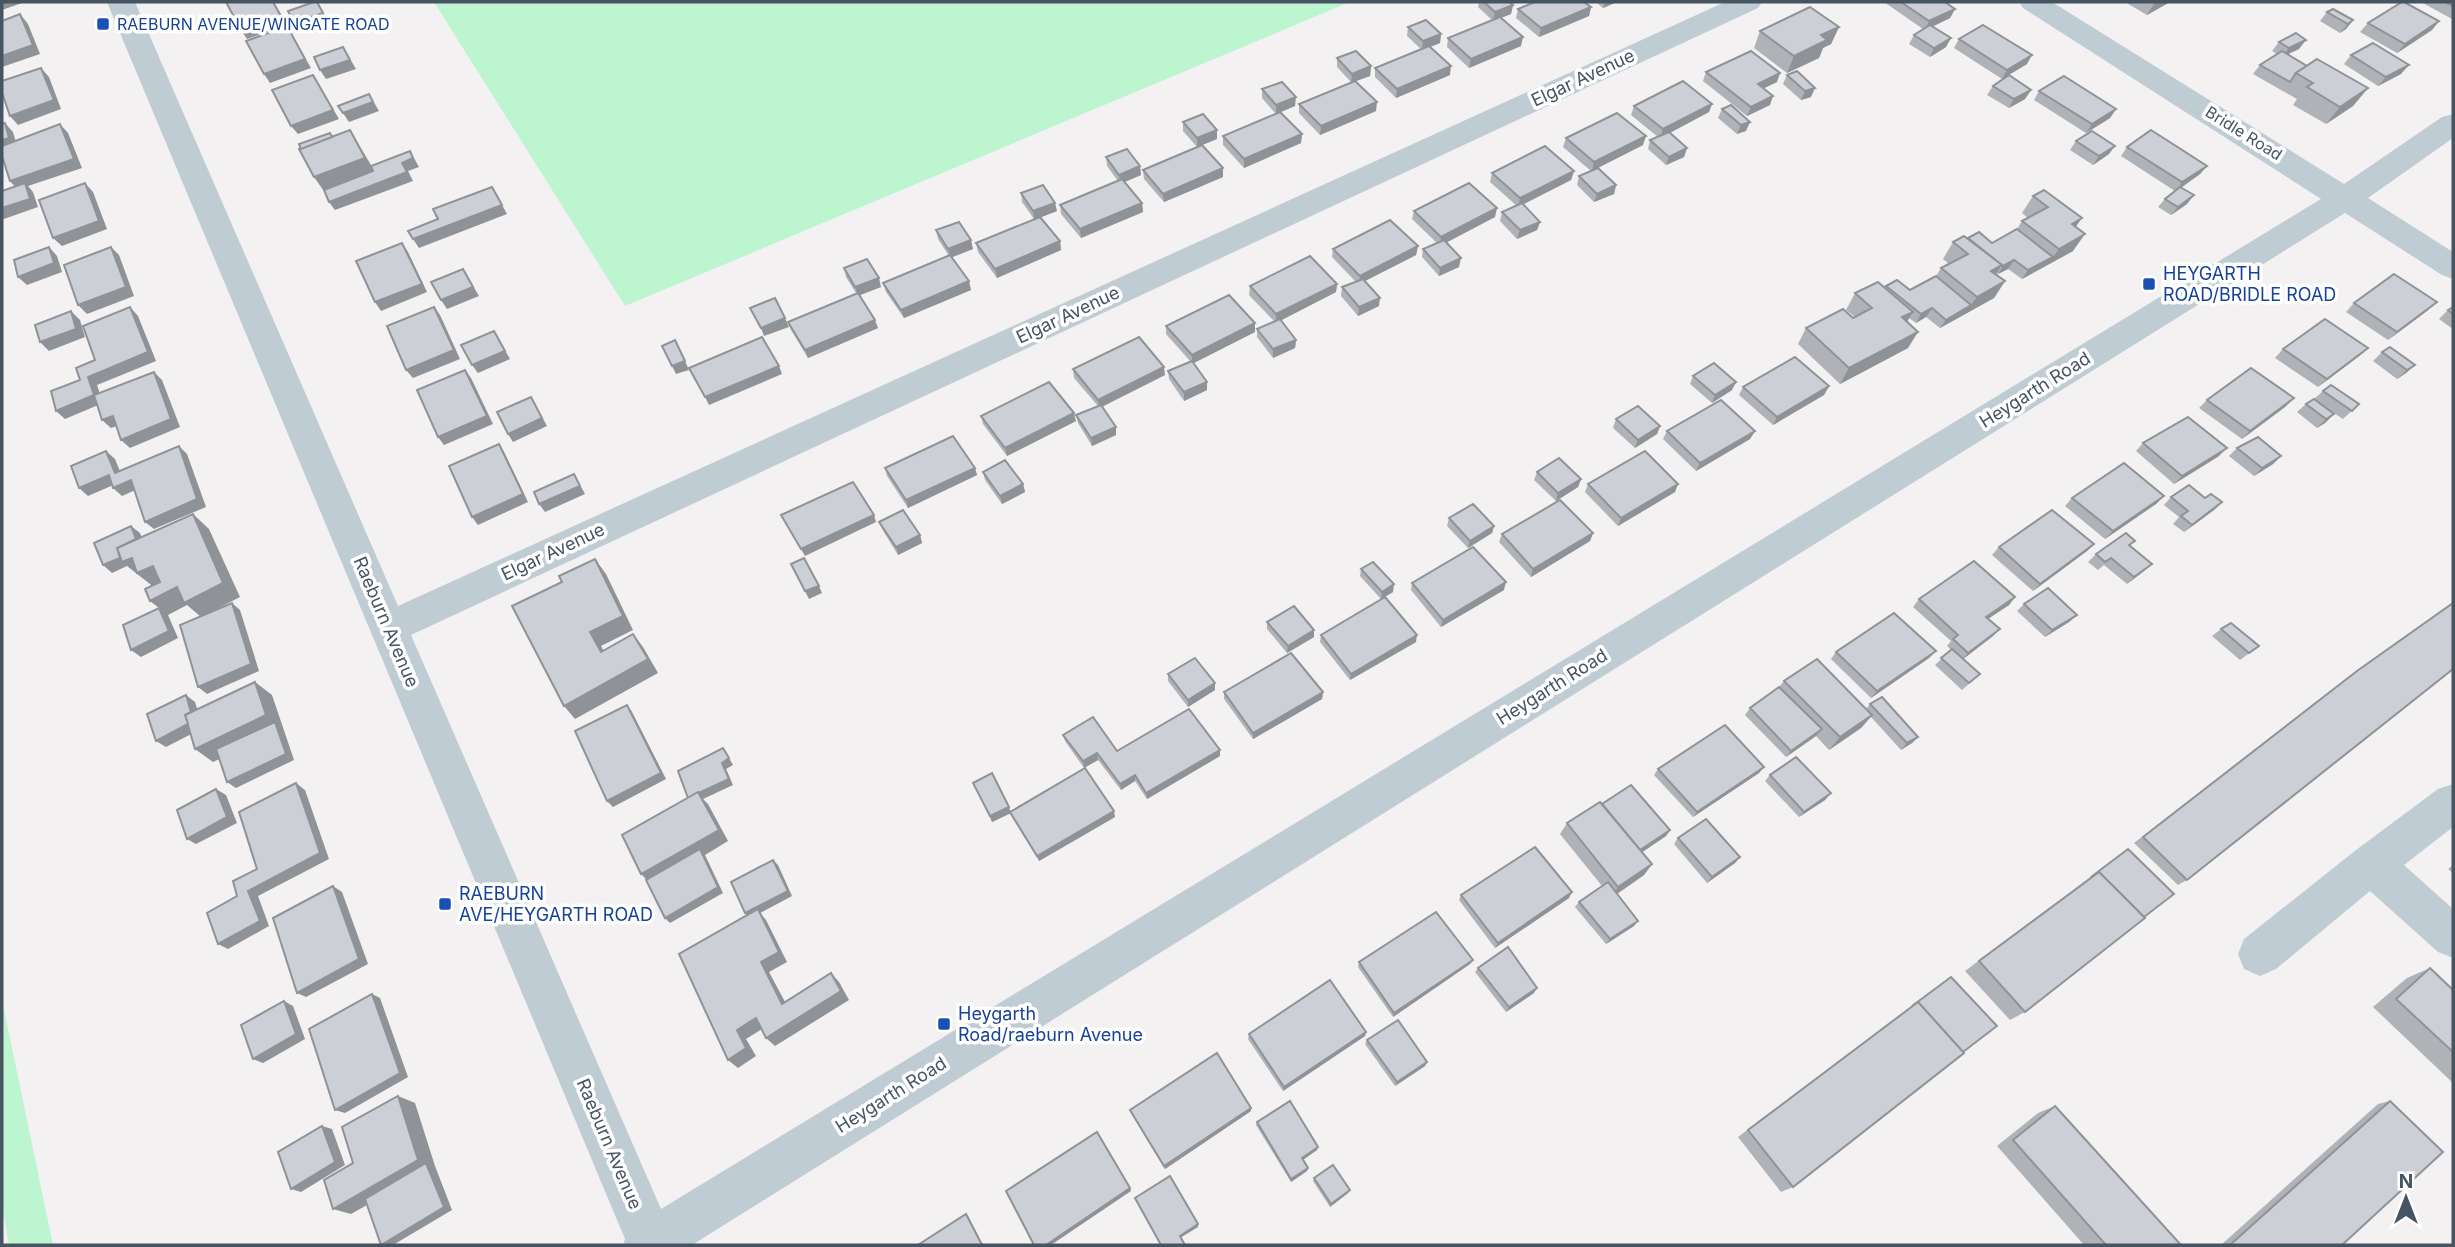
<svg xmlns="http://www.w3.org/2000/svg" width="2455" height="1247" font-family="Inter,sans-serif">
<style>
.green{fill:#bcf5d0}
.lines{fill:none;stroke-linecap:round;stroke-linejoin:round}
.minor{fill:#c0ccd4;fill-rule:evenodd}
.wall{fill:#afb3b8}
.shaded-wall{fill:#8f9296}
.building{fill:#ccd0d6;stroke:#8f9296;stroke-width:2}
.transit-dot{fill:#1a4fb4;stroke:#fff;stroke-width:2.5}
.labels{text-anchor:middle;stroke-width:7;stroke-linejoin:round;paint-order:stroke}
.far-transit-label{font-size:16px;fill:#164399;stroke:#fff;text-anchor:start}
.far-street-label{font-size:16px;fill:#465561;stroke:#fff}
.street-label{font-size:18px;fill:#465561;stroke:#fff}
.transit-label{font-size:18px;fill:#164399;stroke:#fff;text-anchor:start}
</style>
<rect width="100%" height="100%" fill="#f3f1f1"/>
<g class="green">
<path d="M434 2H1350L625 306Z"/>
<path d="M2 1000 53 1245H9L2 1205Z"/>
</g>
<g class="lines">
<g class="minor">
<path d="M107 2H135L398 606 1725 2H1762L1758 8 411 635 661 1209 2321 199 2023 8 2019 2H2052L2344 184 2442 117 2453 114V138L2368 198 2453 252V279L2442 275 2345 213 692 1245H623L625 1239Z"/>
<path d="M2453 784V827L2404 865 2453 909V958L2438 952 2370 891 2276 969 2260 976 2244 969 2238 954 2244 939 2356 850 2438 789Z"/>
</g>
</g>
<g class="wall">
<path d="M1479 2H1509L1513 5 1511 14 1501 18 1521 46 1469 68 1447 47 1448 38 1492 20 1478 7Z"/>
<path d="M1596 2H1617L1603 8Z"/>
<path d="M1884 2H1945L1955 9 1950 18 1932 27 1946 47 1930 57 1909 44 1914 35 1923 29Z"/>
<path d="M2125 2H2170L2147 15Z"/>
<path d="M2421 2H2453V18L2452 19Z"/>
<path d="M1591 7 1589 16 1539 37 1516 18 1518 9Z"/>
<path d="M2327 12 2353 20 2346 29 2340 33 2320 21Z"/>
<path d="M2439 21 2432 30 2397 53 2360 32 2368 23Z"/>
<path d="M1408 27 1441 34 1440 43 1430 47 1450 75 1396 98 1375 77V68L1421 49 1407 36Z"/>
<path d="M1839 27 1831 44 1823 48 1819 58 1787 73 1754 48 1760 31Z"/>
<path d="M1959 39 2027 64 2002 79 1954 48Z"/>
<path d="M2279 42 2299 49 2288 54 2307 66 2368 88 2353 106 2326 124 2293 105 2297 99 2253 74 2260 65 2277 54 2272 51Z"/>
<path d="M2351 55 2401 74 2378 86 2344 64Z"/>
<path d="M1337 58 1371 66 1370 76 1355 81 1376 111 1320 135 1299 113V104L1351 82 1337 67Z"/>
<path d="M1706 72 1777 82 1764 88 1770 105 1747 116 1703 81Z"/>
<path d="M1787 75 1811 97 1801 100 1783 84Z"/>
<path d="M1993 86 2031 90 2025 99 2009 108 1987 95Z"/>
<path d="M1262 89 1295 106 1276 114 1262 98Z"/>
<path d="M2039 91 2116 109 2110 118 2086 133 2034 100Z"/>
<path d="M1712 104 1709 112 1670 133 1687 148 1684 157 1666 165 1648 149 1650 140 1658 137 1631 115 1634 106Z"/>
<path d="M1722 109 1746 131 1737 134 1718 118Z"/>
<path d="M1183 122 1217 139 1202 145 1223 177 1164 202 1144 179 1143 170 1197 147 1183 131Z"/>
<path d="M1302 134 1301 143 1244 168 1223 145V136Z"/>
<path d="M1566 138 1643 145 1593 170 1616 185 1614 194 1594 202 1577 185 1579 176 1591 171 1563 147Z"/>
<path d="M2076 141 2109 154 2093 165 2070 150Z"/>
<path d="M2127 147 2207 166 2200 174 2181 188 2187 204 2171 215 2158 207 2165 199 2175 191 2121 156Z"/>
<path d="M1106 157 1140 166 1141 175 1124 182 1142 203 1143 212 1081 238 1061 214 1060 205 1118 181 1107 166Z"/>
<path d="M1574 171 1571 180 1523 204 1540 222 1537 230 1517 239 1500 221 1502 212 1517 206 1490 182 1492 173Z"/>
<path d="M1021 193 1057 211 1041 217 1060 241 1061 250 997 278 978 252 976 243 1034 219 1022 202Z"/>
<path d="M2033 196 2076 227 2073 251 2022 279 2008 269 1998 274 1997 273 1996 274 2005 281 1994 298 1940 328 1926 317 1916 323 1909 318 1907 322 1908 348 1840 384 1798 344 1806 328 1855 317 1846 310 1855 293 1885 287 1886 286 1910 290 1936 276 1941 268 1949 264 1943 259 1953 242 1968 239 1992 243 2017 229 2022 221 2028 218 2022 213Z"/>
<path d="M1414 211 1495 217 1446 242 1459 267 1439 276 1422 257 1423 249 1437 243 1412 219Z"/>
<path d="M936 230 973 249 952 257 971 290 904 318 886 292 883 283 949 256 938 239Z"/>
<path d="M1418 246 1416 255 1365 281 1379 306 1358 316 1341 296 1342 287 1356 282 1332 257 1333 249Z"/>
<path d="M844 268 881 287 859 295 878 328 808 358 791 330 788 322 856 293 846 277Z"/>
<path d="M1337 284 1336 292 1281 320 1296 340 1295 348 1273 358 1257 337V329L1275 322 1249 295 1250 286Z"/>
<path d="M2354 303 2428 310 2388 340 2346 312Z"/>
<path d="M2453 307V329L2439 319 2448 310Z"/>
<path d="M1166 326 1255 332 1193 363 1207 382V390L1184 401 1169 379 1168 371 1190 361 1166 334Z"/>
<path d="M2368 348 2359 356 2318 387 2275 358 2283 349Z"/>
<path d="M2382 352 2415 365 2406 373 2397 379 2373 361Z"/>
<path d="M1073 369 1165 375 1102 407 1116 435 1092 446 1078 423 1076 415 1098 406 1074 378Z"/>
<path d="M1693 376 1732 390 1712 403 1690 384Z"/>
<path d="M1829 386 1824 395 1773 425 1739 395 1743 387Z"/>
<path d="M2323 391 2359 404 2343 419 2316 401 2334 414 2325 423 2317 428 2297 412 2306 404 2314 399Z"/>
<path d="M2294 398 2285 407 2242 439 2199 408 2207 400Z"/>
<path d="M981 416 1076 421 1007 456 983 424Z"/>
<path d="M1616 419 1660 426 1657 434 1635 448 1613 428Z"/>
<path d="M1667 431H1755L1750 439 1696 471 1663 439Z"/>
<path d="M2143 443 2219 456 2174 484 2136 451Z"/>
<path d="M2237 448 2281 456 2273 464 2254 476 2229 456Z"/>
<path d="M885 468H975L977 475 908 508 887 476Z"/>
<path d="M983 472 1023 484 1025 492 1002 504 985 480Z"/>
<path d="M1537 472 1581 479 1578 487 1556 501 1534 480Z"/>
<path d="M1588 484 1675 492 1618 526 1585 492Z"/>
<path d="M2164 496 2156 504 2105 539 2065 506 2072 498Z"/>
<path d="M2171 497 2205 498 2222 502 2214 510 2184 532 2173 524 2179 517 2164 505Z"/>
<path d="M1449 518 1494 526 1492 533 1468 548 1447 526Z"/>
<path d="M879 522 920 535 922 543 898 555 882 529Z"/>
<path d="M1593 533 1590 541 1531 577 1499 542 1502 534Z"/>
<path d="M2094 544 2087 551 2033 591 1992 555 1999 547Z"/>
<path d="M2130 546 2144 571 2127 584 2104 565 2098 570 2088 562 2096 554Z"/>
<path d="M1361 569 1393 592 1381 599 1360 576Z"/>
<path d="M1412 583 1504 590 1441 627 1411 590Z"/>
<path d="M2015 597 2009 605 1988 619 1993 636 1963 659 1980 674 1962 690 1935 665 1951 650 1947 646 1951 641 1913 607 1919 599Z"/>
<path d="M2453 603V669L2187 880 2178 885 2134 843 2347 678 2425 624Z"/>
<path d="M2024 604 2077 615 2069 622 2045 637 2017 611Z"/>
<path d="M1267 622 1314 630V637L1287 653 1267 629Z"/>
<path d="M2221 629 2259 646 2240 660 2212 636Z"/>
<path d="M1321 635 1416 642 1350 680 1320 642Z"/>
<path d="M1936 651 1929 658 1871 698 1831 659 1836 652Z"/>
<path d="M1168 674 1215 683V690L1188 707 1168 681Z"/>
<path d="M1784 681 1866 709 1870 704 1918 737 1912 743 1901 750 1871 717 1861 728 1829 750 1816 736 1786 757 1745 715 1750 708 1779 687Z"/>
<path d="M1224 692H1323L1322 699 1253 739 1224 699Z"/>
<path d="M1063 735 1117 751 1220 750V756L1147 799 1135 781 1121 790 1098 760 1084 768 1065 741Z"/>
<path d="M1764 767 1759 773 1693 817 1654 775 1658 769Z"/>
<path d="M1770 775 1831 793 1825 800 1799 817 1765 781Z"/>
<path d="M973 783 1011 811 1115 817 1039 861 1012 817 1011 813 992 822Z"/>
<path d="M1567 823 1670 830 1666 836 1642 852 1652 864 1644 875 1617 894 1634 926 1606 944 1575 907 1579 902 1602 886 1560 834Z"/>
<path d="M1678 838 1740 857 1735 863 1707 883 1674 844Z"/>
<path d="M2128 849 2025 1012 2010 1020 1965 971Z"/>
<path d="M2453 865V873L2448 869Z"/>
<path d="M1461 895 1569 898 1495 948 1459 900Z"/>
<path d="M1359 962 1470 964 1393 1017 1358 967Z"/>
<path d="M1478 968 1534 993 1506 1012 1475 972Z"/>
<path d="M2430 968 2453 990V1083L2373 1007 2407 978Z"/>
<path d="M1951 977 1963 1052 1793 1187 1781 1192 1738 1137Z"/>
<path d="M1366 1032 1365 1036 1283 1091 1248 1039 1249 1034Z"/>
<path d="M1367 1040 1427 1062 1425 1066 1395 1086 1365 1044Z"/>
<path d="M2390 1101 2342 1245H2221L2378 1104Z"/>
<path d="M2055 1106 2181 1245H2084L1997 1146 2038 1113Z"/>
<path d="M1251 1108V1111L1165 1169 1131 1113 1130 1110Z"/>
<path d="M1257 1122 1317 1150 1303 1160 1308 1168 1307 1171 1291 1182 1256 1125Z"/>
<path d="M1314 1178 1348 1193 1330 1207 1313 1181Z"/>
</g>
<g class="shaded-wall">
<path d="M2 2H21L22 3 2 10Z"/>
<path d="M273 2 287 25 247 39 241 30Z"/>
<path d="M317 2 329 22 300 32 294 23Z"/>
<path d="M1605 2H1617L1603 8Z"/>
<path d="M2155 2H2170L2147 15Z"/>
<path d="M1513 5 1511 14 1493 21 1495 12Z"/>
<path d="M1591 7 1589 16 1539 37 1541 28Z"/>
<path d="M1955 9 1950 18 1925 30 1929 21Z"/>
<path d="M20 14 28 24 40 54 2 67V56Z"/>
<path d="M2353 20 2346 29 2340 33 2348 24Z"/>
<path d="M2439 21 2432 30 2397 53 2405 44Z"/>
<path d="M287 26 311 68 270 83 264 74Z"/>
<path d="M1839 27 1831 44 1823 48 1819 58 1787 73 1794 56 1821 35Z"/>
<path d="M1441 34 1440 43 1422 50 1423 41Z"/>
<path d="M1523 37 1521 46 1469 68 1471 59Z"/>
<path d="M1951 38 1946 47 1930 57 1934 48Z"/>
<path d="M2306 40 2299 49 2282 57 2289 48Z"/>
<path d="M343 47 356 69 326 79 320 70Z"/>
<path d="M2032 55 2027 64 2002 79 2007 70Z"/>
<path d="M2409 65 2401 74 2378 86 2386 77Z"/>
<path d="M1371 66 1370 76 1351 83 1352 74Z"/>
<path d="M1451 66 1450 75 1396 98 1397 89Z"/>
<path d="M41 68 49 77 61 109 18 125 10 116Z"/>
<path d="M1780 73 1777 82 1754 93 1758 84Z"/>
<path d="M313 75 339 119 298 134 291 126Z"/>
<path d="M1815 88 1811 97 1801 100 1805 91Z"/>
<path d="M2368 88 2353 106 2326 124 2340 107Z"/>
<path d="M2031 90 2025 99 2009 108 2014 99Z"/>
<path d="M369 94 379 111 349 122 343 113Z"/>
<path d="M1773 96 1770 105 1747 116 1751 107Z"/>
<path d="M1296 97 1295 106 1276 114V105Z"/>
<path d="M1377 102 1376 111 1320 135 1321 126Z"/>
<path d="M1712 104 1709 112 1660 138 1663 129Z"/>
<path d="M2116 109 2110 118 2086 133 2092 124Z"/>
<path d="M1750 122 1746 131 1737 134 1741 125Z"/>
<path d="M5 123 13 132 17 146 2 152V140Z"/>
<path d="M60 124 68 133 82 168 28 186 33 192 38 207 4 219 2 217V208L18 190 10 181Z"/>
<path d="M350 130 377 175 326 194 314 177Z"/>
<path d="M1217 130V139L1197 147V138Z"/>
<path d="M1302 134 1301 143 1244 168V159Z"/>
<path d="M1646 136 1643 145 1592 171 1594 162Z"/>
<path d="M2115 146 2109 154 2093 165 2099 156Z"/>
<path d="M1687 148 1684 157 1666 165 1669 157Z"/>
<path d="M410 151 419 167 408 171 413 181 335 210 329 202 402 163Z"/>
<path d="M1140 166 1141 175 1120 184 1119 175Z"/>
<path d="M2207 166 2200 174 2176 191 2182 182Z"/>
<path d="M1223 168V177L1164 202 1163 194Z"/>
<path d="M1574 171 1571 180 1518 207 1520 198Z"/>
<path d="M85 183 93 192 107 229 62 246 53 238Z"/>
<path d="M1616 185 1614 194 1594 202 1597 194Z"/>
<path d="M492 187 507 214 419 248 413 239Z"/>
<path d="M2194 195 2187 204 2171 215 2178 207Z"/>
<path d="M1055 203 1057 211 1034 220 1033 211Z"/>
<path d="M1142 203 1143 212 1081 238 1080 229Z"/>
<path d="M1497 208 1495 217 1440 246 1441 237Z"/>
<path d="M2082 218 2070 235 2072 224Z"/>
<path d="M1540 222 1537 230 1517 239 1520 230Z"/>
<path d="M2085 234 2073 251 2022 279 2028 270 2053 257 2059 249Z"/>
<path d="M971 240 973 249 950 258 948 249Z"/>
<path d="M1060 241 1061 250 997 278 995 269Z"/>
<path d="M402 243 408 252 427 292 381 311 375 302Z"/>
<path d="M1418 246 1416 255 1359 284 1360 276Z"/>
<path d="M49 247 57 256 62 272 27 285 18 277Z"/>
<path d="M111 247 119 255 134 296 87 314 78 305Z"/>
<path d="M1461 258 1459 267 1439 276 1440 268Z"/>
<path d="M2014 260 2008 269 1998 274 2003 266Z"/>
<path d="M2002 265 1991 282V271Z"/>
<path d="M463 269 479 296 447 309 441 300Z"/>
<path d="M879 278 881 287 858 296 855 287Z"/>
<path d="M969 281 971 290 904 318 901 310Z"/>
<path d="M2005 281 1994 298 1940 328 1946 320 1971 305 1977 297Z"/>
<path d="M1337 284 1336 292 1276 323V314Z"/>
<path d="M1380 298 1379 306 1358 316 1359 307Z"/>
<path d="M2437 302 2428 310 2388 340 2397 332Z"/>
<path d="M130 307 138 316 156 361 97 385 103 403 65 419 56 411 88 377Z"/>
<path d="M434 307 440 315 460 359 413 378 406 370Z"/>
<path d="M1932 308 1926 317 1916 323 1921 314Z"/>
<path d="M71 311 80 320 85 337 49 351 40 342Z"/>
<path d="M1913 312 1903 328 1902 317Z"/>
<path d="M785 318 789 327 764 336 761 328Z"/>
<path d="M875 320 878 328 808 358 805 350Z"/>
<path d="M1255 323V332L1192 364V355Z"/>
<path d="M494 331 510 359 478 373 472 365Z"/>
<path d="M1918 332 1908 348 1840 384 1849 368Z"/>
<path d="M1296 340 1295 348 1273 358V349Z"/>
<path d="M2368 348 2359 356 2318 387 2327 379Z"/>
<path d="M685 361 689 370 676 374 672 366Z"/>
<path d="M2415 365 2406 373 2397 379 2407 370Z"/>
<path d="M779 366 782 374 709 405 705 397Z"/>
<path d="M1164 367 1165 375 1099 408 1098 400Z"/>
<path d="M465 370 471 378 493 424 444 445 438 437Z"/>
<path d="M154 372 162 380 180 427 130 448 121 440Z"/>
<path d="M1207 382V390L1184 401V392Z"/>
<path d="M1736 382 1732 390 1712 403 1715 395Z"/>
<path d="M1829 386 1824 395 1773 425 1777 417Z"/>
<path d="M531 397 547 426 513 442 508 434Z"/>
<path d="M2294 398 2285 407 2242 439 2250 431Z"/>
<path d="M1074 413 1076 421 1007 456 1005 448Z"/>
<path d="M2334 414 2325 423 2317 428 2326 419Z"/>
<path d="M113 416 122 424 111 428 102 420Z"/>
<path d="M1660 426 1657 434 1635 448 1638 440Z"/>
<path d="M1116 427V435L1092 446 1091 438Z"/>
<path d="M1755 431 1750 439 1696 471 1700 463Z"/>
<path d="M499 444 504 452 528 502 478 525 472 517Z"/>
<path d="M179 446 187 454 206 507 154 529 145 522Z"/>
<path d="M2227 448 2219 456 2174 484 2182 476Z"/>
<path d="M106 451 115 459 124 481 115 473Z"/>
<path d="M2281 456 2273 464 2254 476 2262 468Z"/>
<path d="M975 468 977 475 908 508 906 500Z"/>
<path d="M574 474 585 494 545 512 539 504Z"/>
<path d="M109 475 118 483 88 496 79 488Z"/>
<path d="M1581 479 1578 487 1556 501 1558 493Z"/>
<path d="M131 480 140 488 122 496 113 488Z"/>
<path d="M1023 484 1025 492 1002 504 1000 496Z"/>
<path d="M1678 484 1675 492 1618 526 1621 518Z"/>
<path d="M2164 496 2156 504 2105 539 2113 531Z"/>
<path d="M2222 502 2214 510 2184 532 2192 525Z"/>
<path d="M193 514 209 529 240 597 201 617 187 605 168 615 178 638 141 657 131 650 159 608 150 601Z"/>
<path d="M874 515 876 522 805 556 801 549Z"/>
<path d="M131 526 140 533 153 566 170 580 155 588 127 566 112 573 103 565Z"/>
<path d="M1494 526 1492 533 1468 548 1470 541Z"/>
<path d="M1593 533 1590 541 1531 577 1533 569Z"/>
<path d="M920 535 922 543 898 555 896 547Z"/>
<path d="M2094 544 2087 551 2033 591 2040 584Z"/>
<path d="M595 559 606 574 633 630 601 646 611 665 601 652 590 632Z"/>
<path d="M2152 564 2144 571 2127 584 2134 577Z"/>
<path d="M1506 582 1504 590 1441 627 1443 620Z"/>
<path d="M1394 584 1393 592 1381 599 1382 592Z"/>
<path d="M819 586 822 593 809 599 805 591Z"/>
<path d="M2015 597 2009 605 1980 624 1986 617Z"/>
<path d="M232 603 240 610 259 671 207 694 198 687Z"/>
<path d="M2077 615 2069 622 2045 637 2052 630Z"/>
<path d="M2000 629 1993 636 1962 660 1968 653Z"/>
<path d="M1314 630V637L1287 653 1288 646Z"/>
<path d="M633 634 643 647 658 673 575 719 564 706Z"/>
<path d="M1417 635 1416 642 1350 680 1351 674Z"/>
<path d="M1936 651 1929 658 1871 698 1877 691Z"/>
<path d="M255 682 272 695 294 760 236 788 227 782 278 731 213 762 195 749Z"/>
<path d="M1215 683V690L1188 707V700Z"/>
<path d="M1323 692 1322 699 1253 739V733Z"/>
<path d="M186 695 195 702 203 728 166 747 156 741Z"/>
<path d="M627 705 632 712 666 779 613 807 607 801Z"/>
<path d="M1872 715 1861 728 1829 750 1840 737Z"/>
<path d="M1822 729 1816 736 1786 757 1791 751Z"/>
<path d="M1918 737 1912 743 1901 750 1907 743Z"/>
<path d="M723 748 733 765 726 769 733 785 703 799 708 804 728 841 705 855 723 893 670 923 665 918 652 885 641 874 688 798Z"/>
<path d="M1220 750V756L1147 799 1146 793Z"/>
<path d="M1097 753 1098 760 1084 768 1083 761Z"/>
<path d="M1764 767 1759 773 1693 817 1697 812Z"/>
<path d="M1135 775V781L1121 790 1120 784Z"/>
<path d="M296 783 305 790 329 859 258 896 269 926 228 949 218 944 248 891Z"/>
<path d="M216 789 226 795 237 823 196 844 187 839Z"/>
<path d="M1831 793 1825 800 1799 817 1804 812Z"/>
<path d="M1009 807 1011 813 992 822 990 816Z"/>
<path d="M1114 811 1115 817 1039 861 1037 856Z"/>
<path d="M1670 830 1666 836 1632 859 1635 853Z"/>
<path d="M1740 857 1735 863 1707 883 1712 877Z"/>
<path d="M773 860 778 865 792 896 760 913 766 920 787 962 769 972 791 1013 782 1004 761 962 749 919 745 913Z"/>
<path d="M1652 864 1644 875 1611 898 1618 887Z"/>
<path d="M333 886 342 892 368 964 306 997 297 993Z"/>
<path d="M1572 892 1569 898 1495 948 1498 943Z"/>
<path d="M1638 921 1634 926 1606 944 1610 939Z"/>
<path d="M1473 960 1470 964 1393 1017 1394 1013Z"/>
<path d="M831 973 839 982 849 1000 775 1046 766 1038Z"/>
<path d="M1537 988 1534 993 1506 1012 1509 1007Z"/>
<path d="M372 994 380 998 408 1077 345 1113 335 1110Z"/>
<path d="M284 1001 293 1006 305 1039 263 1063 253 1059Z"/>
<path d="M756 1018 765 1027 746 1039 756 1056 738 1068 728 1060 737 1030Z"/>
<path d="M1366 1032 1365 1036 1283 1091 1284 1087Z"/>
<path d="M1427 1062 1425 1066 1395 1086 1397 1082Z"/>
<path d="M398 1096 415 1103 435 1166 452 1210 393 1245H381L429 1170 351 1214 333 1209Z"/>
<path d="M1251 1108V1111L1165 1169 1164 1166Z"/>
<path d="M322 1126 332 1129 345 1165 301 1192 291 1189Z"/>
<path d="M1318 1147 1317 1150 1301 1161 1302 1158Z"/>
<path d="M1308 1168 1307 1171 1291 1182V1179Z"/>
<path d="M1130 1188 1131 1191 1051 1245H1046Z"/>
<path d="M1350 1190 1348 1193 1330 1207 1331 1204Z"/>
<path d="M966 1214 968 1216 983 1245H982Z"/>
<path d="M1198 1224V1227L1180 1238V1236Z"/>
</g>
<g class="building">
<path d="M226 2H273L281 16 241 30Z"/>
<path d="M314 2H317L323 13 294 23 288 11Z"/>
<path d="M1484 2H1509L1513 5 1495 12Z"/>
<path d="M1535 2H1584L1591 7 1541 28 1518 9Z"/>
<path d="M1901 2H1945L1955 9 1929 21Z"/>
<path d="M2402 2H2404L2439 21 2405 44 2368 23Z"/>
<path d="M2445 2H2453V6Z"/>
<path d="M1810 7 1839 27 1821 35 1827 40 1794 56 1760 31Z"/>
<path d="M2333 9 2353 20 2348 24 2327 12Z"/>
<path d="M20 14 33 45 2 56V21Z"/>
<path d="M1500 17 1523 37 1471 59 1448 38Z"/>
<path d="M1426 20 1441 34 1423 41 1408 27Z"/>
<path d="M1930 25 1951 38 1934 48 1914 35Z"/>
<path d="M1983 25 2032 55 2007 70 1959 39Z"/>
<path d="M287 26 305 59 264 74 246 41Z"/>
<path d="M2296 33 2306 40 2289 48 2279 42Z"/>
<path d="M2373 43 2409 65 2386 77 2351 55Z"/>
<path d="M1429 46 1451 66 1397 89 1375 68Z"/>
<path d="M343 47 350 60 320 70 314 57Z"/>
<path d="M1356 51 1371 66 1352 74 1337 58Z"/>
<path d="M1751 51 1780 73 1758 84 1773 96 1751 107 1706 72Z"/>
<path d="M2282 51 2307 66 2296 73 2290 82 2260 65Z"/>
<path d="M2317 59 2368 88 2340 107 2307 87 2313 83 2296 73Z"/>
<path d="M41 68 54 100 10 116 2 93V81Z"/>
<path d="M1797 71 1815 88 1805 91 1787 75Z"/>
<path d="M313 75 333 110 291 126 272 90Z"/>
<path d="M2009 75 2031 90 2014 99 1993 86Z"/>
<path d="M2064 76 2116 109 2092 124 2039 91Z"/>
<path d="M1355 81 1377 102 1321 126 1299 104Z"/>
<path d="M1683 81 1712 104 1663 129 1634 106Z"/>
<path d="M1282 82 1296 97 1276 105 1262 89Z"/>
<path d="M369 94 373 102 343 113 338 106Z"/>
<path d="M1731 105 1750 122 1741 125 1722 109Z"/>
<path d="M1280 112 1302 134 1244 159 1223 136Z"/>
<path d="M1617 113 1646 136 1594 162 1566 138Z"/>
<path d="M1203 114 1217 130 1197 138 1183 122Z"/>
<path d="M5 123 9 138 2 140V124Z"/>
<path d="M60 124 74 159 10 181 2 156V146Z"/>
<path d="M350 130 365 158 314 177 299 149Z"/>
<path d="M2151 130 2207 166 2182 182 2127 147Z"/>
<path d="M2092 131 2115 146 2099 156 2076 141Z"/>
<path d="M1669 132 1687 148 1669 157 1650 140Z"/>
<path d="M330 133 332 137 301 149 299 144Z"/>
<path d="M1202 145 1223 168 1163 194 1143 170Z"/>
<path d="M1545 146 1574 171 1520 198 1492 173Z"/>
<path d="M1127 149 1140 166 1119 175 1106 157Z"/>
<path d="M410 151 413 158 402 163 407 172 329 202 324 190 373 171 371 166Z"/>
<path d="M1598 168 1616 185 1597 194 1579 176Z"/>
<path d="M1122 179 1142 203 1080 229 1060 205Z"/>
<path d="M25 183 30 199 2 208V191Z"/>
<path d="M85 183 99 221 53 238 39 200Z"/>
<path d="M1469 183 1497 208 1441 237 1414 211Z"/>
<path d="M1043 185 1055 203 1033 211 1021 193Z"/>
<path d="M492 187 502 205 413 239 408 231 438 219 433 209Z"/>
<path d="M2180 187 2194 195 2178 207 2165 199Z"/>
<path d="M2044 190 2082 218 2072 224 2085 234 2059 249 2022 221 2048 207 2033 196Z"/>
<path d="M1522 203 1540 222 1520 230 1502 212Z"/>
<path d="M1040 217 1060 241 995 269 976 243Z"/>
<path d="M1390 220 1418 246 1360 276 1333 249Z"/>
<path d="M959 222 971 240 948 249 936 230Z"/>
<path d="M2017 229 2053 257 2028 270 2014 260 2003 266 1968 238 1979 232 1992 243Z"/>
<path d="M1964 236 2002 265 1991 271 2005 281 1977 297 1941 268 1968 254 1953 242Z"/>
<path d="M1444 240 1461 258 1440 268 1423 249Z"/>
<path d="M402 243 422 284 375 302 356 261Z"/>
<path d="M49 247 54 263 18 277 14 260Z"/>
<path d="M111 247 126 287 78 305 64 265Z"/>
<path d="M950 255 969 281 901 310 883 283Z"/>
<path d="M1310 256 1337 284 1276 314 1250 286Z"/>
<path d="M867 259 879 278 855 287 844 268Z"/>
<path d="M463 269 473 287 441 300 431 282Z"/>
<path d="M2394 274 2437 302 2397 332 2354 303Z"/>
<path d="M1936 276 1971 305 1946 320 1932 308 1921 314 1886 286 1897 280 1910 290Z"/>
<path d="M1363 279 1380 298 1359 307 1342 287Z"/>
<path d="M1878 282 1913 312 1902 317 1918 332 1849 368 1806 328 1843 309 1853 318 1872 308 1855 293Z"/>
<path d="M858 293 875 320 805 350 788 322Z"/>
<path d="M1229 295 1255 323 1192 355 1166 326Z"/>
<path d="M775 298 785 318 761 328 750 308Z"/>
<path d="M130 307 148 352 88 377 94 395 56 411 51 391 80 380 76 368 95 360 83 326Z"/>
<path d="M434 307 454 350 406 370 387 326Z"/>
<path d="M2453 307V314L2448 310Z"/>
<path d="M71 311 76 329 40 342 35 325Z"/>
<path d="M1280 319 1296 340 1273 349 1257 329Z"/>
<path d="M2325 319 2368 348 2327 379 2283 349Z"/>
<path d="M494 331 505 351 472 365 461 345Z"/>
<path d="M762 337 779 366 705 397 689 368Z"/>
<path d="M1139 337 1164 367 1098 400 1073 369Z"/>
<path d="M675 340 685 361 672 366 662 346Z"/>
<path d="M2390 347 2415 365 2407 370 2382 352Z"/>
<path d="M1795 357 1829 386 1777 417 1743 387Z"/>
<path d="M1192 361 1207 382 1184 392 1168 371Z"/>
<path d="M1714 363 1736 382 1715 395 1693 376Z"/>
<path d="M2251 368 2294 398 2250 431 2207 400Z"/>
<path d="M465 370 487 416 438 437 417 390Z"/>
<path d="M154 372 171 419 121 440 113 416 102 420 94 395Z"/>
<path d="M1049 382 1074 413 1005 448 981 416Z"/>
<path d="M2331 385 2359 404 2352 411 2323 391Z"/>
<path d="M531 397 542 418 508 434 497 412Z"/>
<path d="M2314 399 2334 414 2326 419 2306 404Z"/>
<path d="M1721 400 1755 431 1700 463 1667 431Z"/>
<path d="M1101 405 1116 427 1091 438 1076 415Z"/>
<path d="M1638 406 1660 426 1638 440 1616 419Z"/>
<path d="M2188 417 2227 448 2182 476 2143 443Z"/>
<path d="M953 436 975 468 906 500 885 468Z"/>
<path d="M2258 437 2281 456 2262 468 2237 448Z"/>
<path d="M499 444 523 494 472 517 449 466Z"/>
<path d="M179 446 197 499 145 522 131 480 113 488 109 475 79 488 71 466 106 451 115 473Z"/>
<path d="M1645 451 1678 484 1621 518 1588 484Z"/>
<path d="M1559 458 1581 479 1558 493 1537 472Z"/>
<path d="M1005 460 1023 484 1000 496 983 472Z"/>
<path d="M2124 463 2164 496 2113 531 2072 498Z"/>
<path d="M574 474 580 486 539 504 534 492Z"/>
<path d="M853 482 874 515 801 549 781 515Z"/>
<path d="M2189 485 2205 498 2211 494 2222 502 2192 525 2181 516 2188 511 2171 497Z"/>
<path d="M1560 500 1593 533 1533 569 1502 534Z"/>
<path d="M1473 504 1494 526 1470 541 1449 518Z"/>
<path d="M903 510 920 535 896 547 879 522Z"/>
<path d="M2052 510 2094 544 2040 584 1999 547Z"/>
<path d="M193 514 223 583 184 603 177 587 150 601 145 589 160 582 153 566 137 573 132 558 122 562 117 548Z"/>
<path d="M131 526 136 539 117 548 120 558 103 565 94 543Z"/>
<path d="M2126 533 2135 541 2129 545 2152 564 2134 577 2111 558 2105 562 2096 554Z"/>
<path d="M1473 547 1506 582 1443 620 1412 583Z"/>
<path d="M804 558 819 586 805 591 791 564Z"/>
<path d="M595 559 623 616 590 632 601 652 633 634 648 659 564 706 512 606 562 582 559 576Z"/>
<path d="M1974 561 2015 597 1986 617 2000 629 1968 653 1953 639 1958 635 1919 599Z"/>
<path d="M1373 562 1394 584 1382 592 1361 569Z"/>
<path d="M2048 588 2077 615 2052 630 2024 604Z"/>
<path d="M1385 597 1417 635 1351 674 1321 635Z"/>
<path d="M232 603 251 664 198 687 180 625Z"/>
<path d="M2453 603V669L2187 880 2143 837 2357 671Z"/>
<path d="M1294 606 1314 630 1288 646 1267 622Z"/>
<path d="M159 608 169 631 131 650 123 625Z"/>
<path d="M1894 613 1936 651 1877 691 1836 652Z"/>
<path d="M2231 623 2259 646 2249 653 2221 629Z"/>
<path d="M1952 649 1980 674 1969 683 1941 658Z"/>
<path d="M1291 653 1323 692 1253 733 1224 692Z"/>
<path d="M1195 658 1215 683 1188 700 1168 674Z"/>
<path d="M1817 659 1872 715 1840 737 1784 681Z"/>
<path d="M255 682 266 715 195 749 185 715Z"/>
<path d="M1779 687 1822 729 1791 751 1750 708Z"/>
<path d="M186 695 191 712 185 715 188 724 156 741 147 714Z"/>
<path d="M1882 697 1918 737 1907 743 1870 704Z"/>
<path d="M627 705 661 773 607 801 575 731Z"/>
<path d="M1189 709 1220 750 1146 793 1135 775 1120 784 1097 753 1083 761 1063 735 1093 717 1117 751Z"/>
<path d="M275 722 286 754 227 782 216 749Z"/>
<path d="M1725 725 1764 767 1697 812 1658 769Z"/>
<path d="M723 748 729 758 722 763 729 779 688 798 678 771Z"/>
<path d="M1796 757 1831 793 1804 812 1770 775Z"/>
<path d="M1085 768 1114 811 1037 856 1010 812Z"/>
<path d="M992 773 1009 807 990 816 973 783Z"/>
<path d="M296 783 320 853 248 891 260 921 218 944 207 913 237 896 233 881 257 869 239 812Z"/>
<path d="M1631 785 1670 830 1640 850 1602 804Z"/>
<path d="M216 789 227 817 187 839 177 810Z"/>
<path d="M698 792 719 830 641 874 622 835Z"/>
<path d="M1600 802 1652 864 1618 887 1567 823Z"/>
<path d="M1706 819 1740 857 1712 877 1678 838Z"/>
<path d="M1535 847 1572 892 1498 943 1461 895Z"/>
<path d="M700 849 718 887 665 918 646 880Z"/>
<path d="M2128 849 2174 894 2144 917 2099 872 2091 877Z"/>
<path d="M773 860 788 891 745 913 731 882Z"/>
<path d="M2099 872 2145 918 2025 1012 1979 961Z"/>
<path d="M1608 882 1638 921 1610 939 1579 902Z"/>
<path d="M333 886 359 959 297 993 273 918Z"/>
<path d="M758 909 779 952 761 962 782 1004 831 973 841 991 766 1038 756 1018 737 1030 746 1048 728 1060 679 954Z"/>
<path d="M1436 912 1473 960 1394 1013 1359 962Z"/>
<path d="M1508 947 1537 988 1509 1007 1478 968Z"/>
<path d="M2430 968 2453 990V1052L2396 999Z"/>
<path d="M1951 977 1997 1026 1963 1052 1918 1002 1912 1006Z"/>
<path d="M1330 980 1366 1032 1284 1087 1249 1034Z"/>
<path d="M372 994 400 1073 335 1110 309 1029Z"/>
<path d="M284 1001 296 1034 253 1059 241 1025Z"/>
<path d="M1918 1002 1964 1053 1793 1187 1748 1130Z"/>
<path d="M1398 1020 1427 1062 1397 1082 1367 1040Z"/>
<path d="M1217 1053 1251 1108 1164 1166 1130 1110Z"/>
<path d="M398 1096 418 1160 333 1209 324 1180 353 1163 342 1127Z"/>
<path d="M1290 1101 1318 1147 1302 1158 1308 1168 1291 1179 1257 1122Z"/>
<path d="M2390 1101 2443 1152 2342 1245H2230Z"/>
<path d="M2055 1106 2181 1245H2106L2013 1140Z"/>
<path d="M322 1126 335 1162 291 1189 278 1152Z"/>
<path d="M1097 1132 1130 1188 1046 1245H1034L1006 1191Z"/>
<path d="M426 1163 444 1207 381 1245 365 1199Z"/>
<path d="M1333 1165 1350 1190 1331 1204 1314 1178Z"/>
<path d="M1170 1176 1198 1224 1180 1236 1185 1245H1161L1135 1198Z"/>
<path d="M966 1214 982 1245H918Z"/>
</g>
<g class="transit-dot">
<rect x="96" y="17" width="14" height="14" rx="3.5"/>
<rect x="2142" y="277" width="14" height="14" rx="3.5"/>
<rect x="438" y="897" width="14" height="14" rx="3.5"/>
<rect x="937" y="1017" width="14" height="14" rx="3.5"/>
</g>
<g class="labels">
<g class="far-transit-label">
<text x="117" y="30">RAEBURN AVENUE/WINGATE ROAD</text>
</g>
<g class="far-street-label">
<text transform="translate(2244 133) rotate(32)" y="6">Bridle Road</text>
</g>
<g class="street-label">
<text transform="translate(1583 78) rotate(-25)" y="6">Elgar Avenue</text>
<text transform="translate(1068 315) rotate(-25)" y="6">Elgar Avenue</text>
<text transform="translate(2035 390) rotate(-32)" y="6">Heygarth Road</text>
<text transform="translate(553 552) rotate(-25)" y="6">Elgar Avenue</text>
<text transform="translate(386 622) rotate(67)" y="6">Raeburn Avenue</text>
<text transform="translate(1552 687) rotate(-32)" y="6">Heygarth Road</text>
<text transform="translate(891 1095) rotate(-32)" y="6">Heygarth Road</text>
<text transform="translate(609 1144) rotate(67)" y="6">Raeburn Avenue</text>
</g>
<g class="transit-label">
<text x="2163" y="280">HEYGARTH<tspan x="2163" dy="21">ROAD/BRIDLE ROAD</tspan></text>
<text x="459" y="900">RAEBURN<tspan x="459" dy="21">AVE/HEYGARTH ROAD</tspan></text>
<text x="958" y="1020">Heygarth<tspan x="958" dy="21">Road/raeburn Avenue</tspan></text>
</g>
</g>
<rect width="2455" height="1247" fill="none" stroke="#465561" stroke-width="7"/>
<g transform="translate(2406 1198)" stroke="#ffffff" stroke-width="5" paint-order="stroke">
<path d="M0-5L12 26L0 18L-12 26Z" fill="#465561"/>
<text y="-10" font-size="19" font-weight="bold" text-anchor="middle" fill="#465561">N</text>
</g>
</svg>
